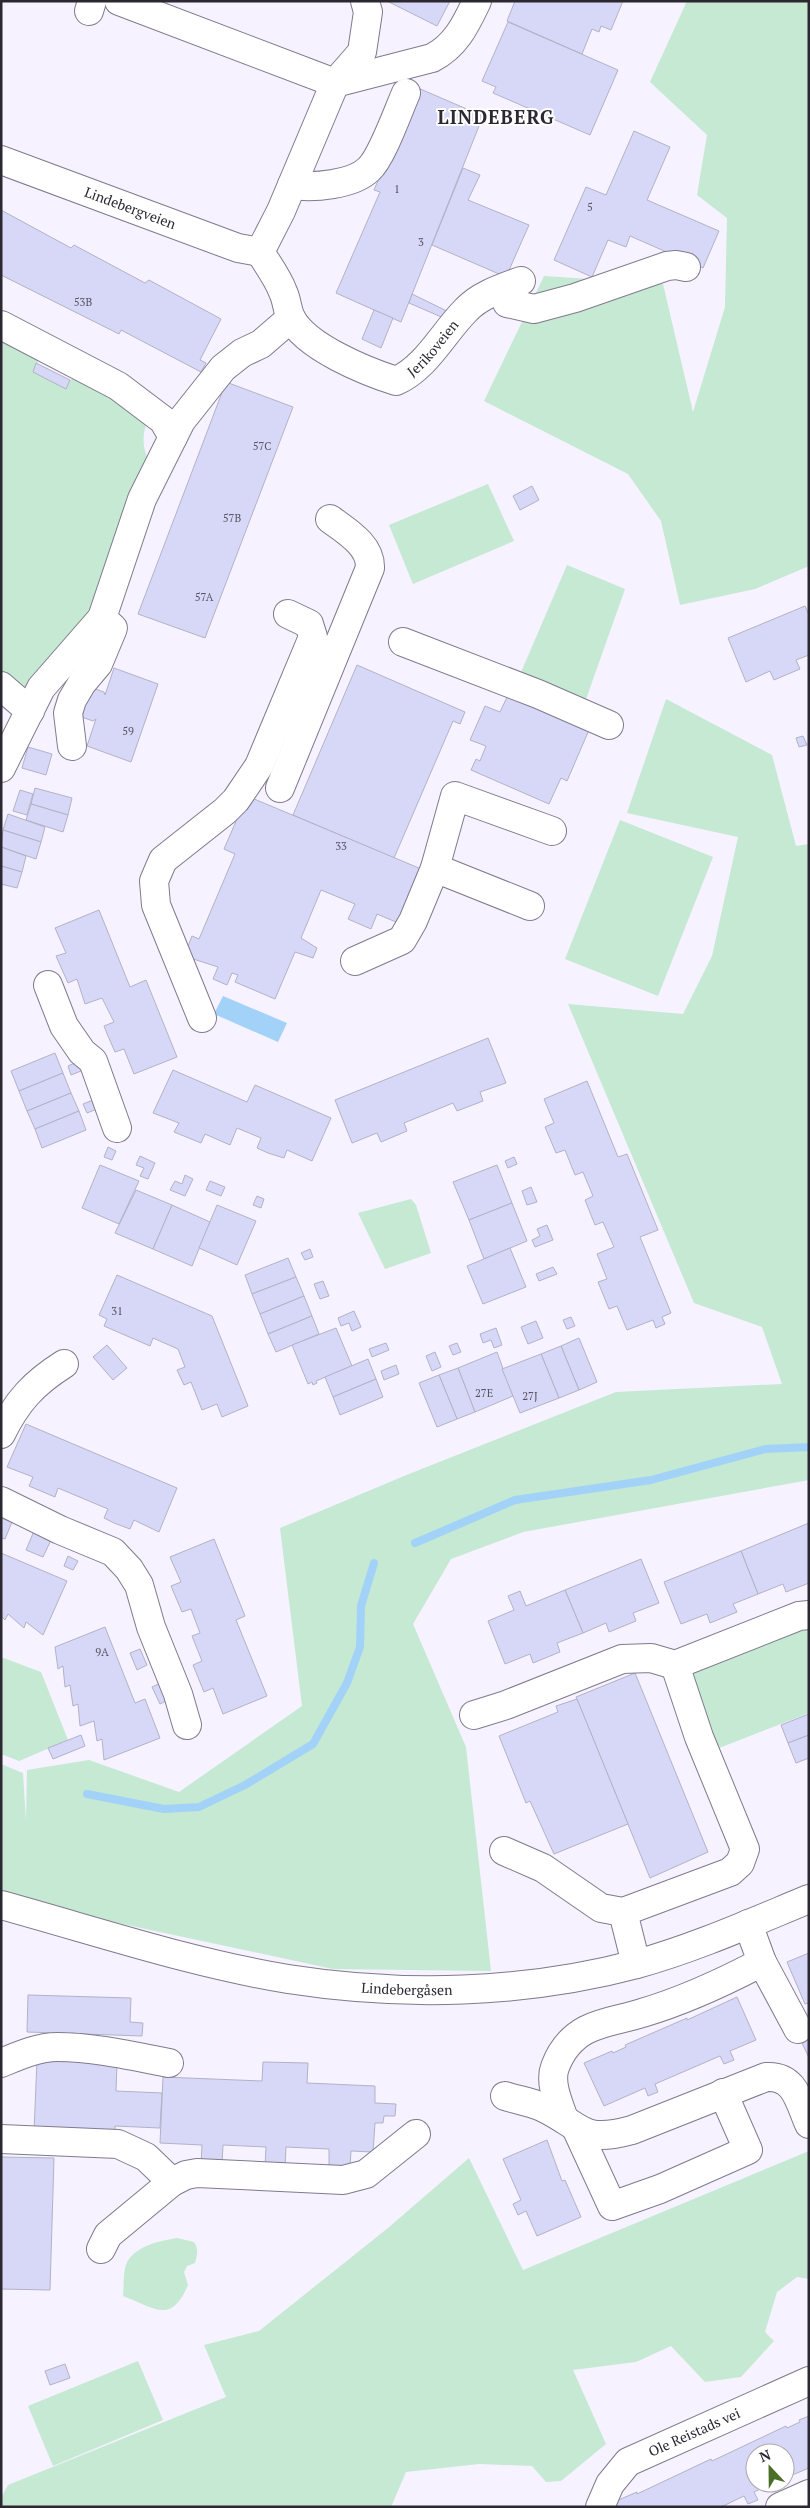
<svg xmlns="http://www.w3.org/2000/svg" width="810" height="2508" font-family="'PT Serif',serif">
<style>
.green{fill:#c5e9d3}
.water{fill:#a2d2f8}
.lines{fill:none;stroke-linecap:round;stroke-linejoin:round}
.stream{stroke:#a2d2f8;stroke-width:8}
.building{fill:#d7d7f7;stroke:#b2b2c7}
.minor-casing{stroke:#807a8d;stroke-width:30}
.minor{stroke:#fff;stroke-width:28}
.labels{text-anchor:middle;stroke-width:4;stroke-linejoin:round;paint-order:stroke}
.number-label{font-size:11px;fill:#565462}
.street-label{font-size:14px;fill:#2b2831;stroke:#fff}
.district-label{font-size:19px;font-weight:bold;letter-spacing:1px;fill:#2b2831;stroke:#fff}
</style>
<rect width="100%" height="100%" fill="#f6f2ff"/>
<g class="green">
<path d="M687 1H809V566L755 589 680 605 661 521 628 474 484 401 544 276 663 284 693 412 725 307 727 218 697 195 707 135 650 82Z"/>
<path d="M1 333 43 352 33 372 66 388 70 380 84 374 149 417C142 433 141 447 150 463L98 612 34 693 1 678Z"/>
<path d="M488 484 514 541 413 584 389 525Z"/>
<path d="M567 565 625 589 585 702 519 677Z"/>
<path d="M666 699 772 755 796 846 809 844V1480L523 1532 451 1559 413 1624 466 1747 491 1971 333 1969 113 1922 1 1892V1764L23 1773 26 1822 27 1770 89 1760 179 1792 302 1706 280 1528 409 1474 616 1392 782 1384 762 1327 694 1303 568 1004 683 1014 712 956 738 837 627 813Z"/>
<path d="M620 820 713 857 658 996 565 959Z"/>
<path d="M411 1199 416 1205 431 1253 385 1269 358 1213Z"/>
<path d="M809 1624V1713L714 1750 693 1676 696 1670Z"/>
<path d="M1 1657 41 1672 68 1740 19 1761 1 1754Z"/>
<path d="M809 2151V2279L797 2277 777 2292 765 2332 774 2341 741 2377 705 2382 671 2346 636 2362 573 2370 606 2444 561 2481 546 2482 532 2466 479 2464 406 2472 391 2507H1V2498L8 2485 226 2397 204 2345 259 2331 388 2228 469 2158 523 2270Z"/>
<path d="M177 2238 194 2242C199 2249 197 2255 195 2263L187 2266 184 2272 188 2285C171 2325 155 2308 123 2296 124 2287 123 2273 126 2265 133 2246 160 2241 177 2238Z"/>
<path d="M138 2361 163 2420 53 2466 28 2406Z"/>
</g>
<path class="water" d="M223 996 287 1023 278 1042 214 1014Z"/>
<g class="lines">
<g class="stream">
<path d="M415 1543 515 1500 651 1480 765 1449 809 1447"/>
<path d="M87 1794 164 1809 199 1807 245 1785 313 1744 347 1683 360 1647 361 1606 374 1563"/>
</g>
</g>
<g class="building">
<path d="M387 1H450L437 26Z"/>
<path d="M515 1H623L611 30 601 26 599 32 592 29 582 54 507 21Z"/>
<path d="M508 22 618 70 590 135 493 93 496 87 482 81Z"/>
<path d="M418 88 483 116 401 322 336 293 380 192 374 190Z"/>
<path d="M634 131 670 147 647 200 719 231 703 268 630 236 626 247 608 240 592 277 554 260 586 187 606 195Z"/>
<path d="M463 168 480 175 468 200 529 225 506 277 432 245Z"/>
<path d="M1 210 71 248 74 245 145 283 149 280 221 319 200 360 206 363 201 372 121 330 119 334 1 275Z"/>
<path d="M412 294 449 312 446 319 409 303Z"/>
<path d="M374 310 393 318 381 348 362 339Z"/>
<path d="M36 363 70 380 66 389 33 372Z"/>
<path d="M226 382 293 407 205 638 138 614Z"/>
<path d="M532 486 539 500 520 510 513 496Z"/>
<path d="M805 606 809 615V655L796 660 800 669 774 680 770 671 746 682 728 638Z"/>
<path d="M357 665 465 712 460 724 453 721 394 858 293 815Z"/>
<path d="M114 668 158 684 131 762 87 746 96 719 93 721 76 715 87 686 104 692 105 695Z"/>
<path d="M508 695 589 730 567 781 561 778 549 804 471 770 476 759 480 761 486 746 470 740 485 706 500 712Z"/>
<path d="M803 736 807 745 799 747 796 738Z"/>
<path d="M28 747 52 754 46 775 22 768Z"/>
<path d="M35 788 72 798 68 815 31 804Z"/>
<path d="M20 790 33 794 27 815 13 811Z"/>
<path d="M247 796 426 871 403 925 377 914 371 929 348 919 355 904 321 890 301 938 317 948 313 958 295 952 275 999 235 982 238 975 232 973 227 985 213 979 218 967 184 956 192 936 199 939 235 854 224 849Z"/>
<path d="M31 804 68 815 63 832 26 820Z"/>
<path d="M8 814 45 827 41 842 3 830Z"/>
<path d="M3 830 41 842 36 859 1 847Z"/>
<path d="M1 847 26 856 22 872 1 866Z"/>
<path d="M1 866 22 872 17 888 1 884Z"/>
<path d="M99 910 130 987 146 980 177 1057 134 1074 124 1049 115 1052 108 1036 104 1026 114 1022 102 998 85 1004 77 979 68 983 56 956 66 953 55 928Z"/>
<path d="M488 1038 506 1083 480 1092 483 1101 457 1111 453 1103 404 1123 407 1131 381 1142 377 1133 352 1143 335 1100Z"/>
<path d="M55 1053 63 1073 19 1091 11 1071Z"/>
<path d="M82 1060 86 1069 71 1075 68 1066Z"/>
<path d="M173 1070 247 1102 255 1085 331 1118 312 1161 287 1150 284 1158 268 1153 257 1148 261 1138 237 1128 230 1145 205 1134 201 1143 174 1132 179 1123 153 1113Z"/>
<path d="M63 1073 71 1093 27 1111 19 1091Z"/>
<path d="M587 1081 618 1157 627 1154 658 1230 640 1237 671 1313 662 1317 665 1324 656 1328 653 1320 627 1330 617 1306 609 1309 598 1282 607 1279 597 1254 614 1247 603 1222 595 1225 585 1200 593 1196 583 1172 575 1175 565 1150 556 1153 545 1127 554 1123 544 1099Z"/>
<path d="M71 1093 79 1111 35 1129 27 1111Z"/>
<path d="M98 1098 102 1107 87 1113 83 1104Z"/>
<path d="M79 1111 86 1130 42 1148 35 1129Z"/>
<path d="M108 1147 116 1151 112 1160 104 1157Z"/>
<path d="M140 1156 155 1163 148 1179 140 1176 144 1168 136 1165Z"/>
<path d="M514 1157 517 1164 508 1168 505 1161Z"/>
<path d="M100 1165 139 1181 119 1224 82 1208Z"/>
<path d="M497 1165 512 1203 469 1220 453 1182Z"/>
<path d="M185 1175 193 1179 185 1196 170 1190 175 1181 182 1184Z"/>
<path d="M210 1181 225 1187 221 1196 206 1190Z"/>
<path d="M531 1187 537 1202 527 1205 522 1191Z"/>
<path d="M136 1190 172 1205 153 1249 115 1233Z"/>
<path d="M257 1196 264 1199 261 1208 253 1205Z"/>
<path d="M512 1203 527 1241 484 1259 469 1220Z"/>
<path d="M172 1205 210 1222 192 1266 153 1249Z"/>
<path d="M217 1205 256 1221 237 1265 199 1248Z"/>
<path d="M547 1225 553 1240 535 1247 532 1240 540 1236 537 1229Z"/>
<path d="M510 1248 526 1287 483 1304 467 1266Z"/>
<path d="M310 1249 313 1257 305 1260 301 1253Z"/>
<path d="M288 1258 296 1277 252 1294 245 1275Z"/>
<path d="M553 1267 557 1274 539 1281 536 1274Z"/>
<path d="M117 1275 212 1316 248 1406 222 1417 217 1404 202 1410 191 1382 184 1385 177 1370 185 1367 178 1349 153 1338 150 1346 104 1326 107 1319 99 1315Z"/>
<path d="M296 1277 304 1296 260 1314 252 1294Z"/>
<path d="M323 1281 329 1296 320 1299 314 1284Z"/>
<path d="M304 1296 312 1316 268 1334 260 1314Z"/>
<path d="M354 1311 361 1327 352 1331 349 1323 341 1326 338 1318Z"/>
<path d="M312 1316 319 1334 276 1352 268 1334Z"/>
<path d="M571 1317 575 1326 567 1329 563 1320Z"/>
<path d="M536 1321 543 1338 528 1344 521 1327Z"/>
<path d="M336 1328 352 1366 316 1381 317 1383 313 1385 312 1382 308 1384 292 1345Z"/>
<path d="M496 1328 502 1345 494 1348 491 1340 483 1343 480 1334Z"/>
<path d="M579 1338 597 1382 579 1390 561 1346Z"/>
<path d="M386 1343 389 1350 372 1357 369 1349Z"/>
<path d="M457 1343 461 1352 453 1355 449 1346Z"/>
<path d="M107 1345 127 1368 113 1380 93 1357Z"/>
<path d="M561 1346 579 1390 559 1398 541 1354Z"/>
<path d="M435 1352 441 1367 432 1371 426 1356Z"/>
<path d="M497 1352 513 1396 475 1412 458 1368Z"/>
<path d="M541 1354 559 1398 520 1413 502 1369Z"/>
<path d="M368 1359 376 1379 333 1397 325 1377Z"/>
<path d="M396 1365 399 1374 384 1380 381 1371Z"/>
<path d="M458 1368 475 1412 457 1419 439 1375Z"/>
<path d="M439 1375 457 1419 437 1427 419 1383Z"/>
<path d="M376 1379 383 1397 340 1415 333 1397Z"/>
<path d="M26 1424 177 1488 159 1532 134 1520 130 1529 114 1523 104 1518 108 1509 58 1488 55 1497 29 1486 33 1477 7 1467Z"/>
<path d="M1 1518 12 1522 5 1539 1 1538Z"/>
<path d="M809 1523V1583L786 1592 783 1584 758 1594 741 1551Z"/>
<path d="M34 1531 52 1538 43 1557 26 1550Z"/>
<path d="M214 1539 245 1616 236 1620 267 1696 223 1714 213 1688 204 1692 193 1665 202 1661 192 1636 200 1633 191 1609 182 1612 171 1586 181 1582 170 1557Z"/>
<path d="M741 1551 758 1594 733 1604 737 1612 710 1623 707 1614 681 1624 664 1582Z"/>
<path d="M1 1553 67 1581 43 1635 26 1622 24 1628 8 1614 5 1620 1 1616Z"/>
<path d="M68 1556 78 1561 73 1570 64 1566Z"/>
<path d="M641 1559 659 1603 633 1613 636 1621 609 1632 606 1623 583 1633 565 1590Z"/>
<path d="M565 1590 583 1633 557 1643 560 1652 533 1663 530 1654 505 1664 488 1621 514 1610 508 1596 520 1591 526 1606Z"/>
<path d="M105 1627 135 1703 145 1699 160 1738 104 1760 102 1739 97 1741 94 1721 80 1726 78 1704 73 1706 70 1685 65 1687 63 1666 58 1669 55 1647Z"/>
<path d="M140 1649 147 1665 137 1670 130 1653Z"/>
<path d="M635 1673 708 1852 650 1878 576 1697Z"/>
<path d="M163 1682 170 1699 160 1704 152 1687Z"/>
<path d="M577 1699 628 1824 554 1854 530 1801 526 1803 499 1736 558 1712 556 1706Z"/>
<path d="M809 1714V1735L788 1743 781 1725Z"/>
<path d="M81 1735 85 1746 53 1759 48 1748Z"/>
<path d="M809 1735V1758L796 1763 788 1743Z"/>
<path d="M809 1953V2003L805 2004 787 1962Z"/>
<path d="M28 1995 131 1998 130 2022 143 2023 142 2036 27 2032Z"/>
<path d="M737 1997 756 2040 730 2051 734 2060 724 2064 720 2056 655 2084 658 2092 648 2096 645 2088 604 2106 584 2063 612 2051 613 2053 626 2047 625 2045 687 2018V2020Z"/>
<path d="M809 2026V2058L797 2032Z"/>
<path d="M37 2060 117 2063 116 2091 162 2093 160 2128 115 2126V2135L34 2132Z"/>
<path d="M263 2062 308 2063 307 2083 375 2086V2103L396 2104 395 2116H384L383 2123H375L373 2152 351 2151 350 2167 329 2166V2149L286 2147 285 2167 265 2166 266 2147 223 2145 222 2164H201L202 2145 160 2143 163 2077 262 2081Z"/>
<path d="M547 2140 562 2181 565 2180 581 2217 537 2236 526 2211 518 2215 513 2204 521 2200 503 2159Z"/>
<path d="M1 2157 54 2158 50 2290 1 2289Z"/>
<path d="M65 2364 70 2378 50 2385 45 2371Z"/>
<path d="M809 2416V2468L785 2478V2453H755V2483H774L754 2492 758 2500 748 2504 744 2496 721 2507H611L609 2504 637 2492V2494L711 2459 712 2461 786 2426 787 2428 800 2422 799 2420Z"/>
</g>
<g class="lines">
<defs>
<g id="minor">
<path d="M119 1 335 83 432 58C456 46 466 24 477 1"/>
<path d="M89 11 92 1"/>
<path id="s1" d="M1 160 238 248 260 252"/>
<path d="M292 185C313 188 353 185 369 169 382 157 398 111 406 93"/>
<path id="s2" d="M260 252C268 265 278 278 283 292 287 300 287 310 291 318 306 347 365 371 396 381 426 368 443 333 466 310 480 295 502 288 521 281"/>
<path d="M260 252 281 211 335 83 362 52 368 12 365 1"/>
<path d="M507 303 534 309 575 298 667 266 676 265 686 267"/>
<path d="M1 325 118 386 163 420 173 437 142 499 102 618 41 688 1 768"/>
<path d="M173 437 181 421 223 368 242 353 261 344 291 318"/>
<path d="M403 642 538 694 609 725"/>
<path d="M1 686 30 711"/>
<path d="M72 746 68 713 72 700 82 683 98 664 113 628 102 618"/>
<path d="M280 788 370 568C371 545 346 531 330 519"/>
<path d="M435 868 455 796 552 831"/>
<path d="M355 961 402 940 413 921 435 868 530 906"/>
<path d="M48 985 64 1026 82 1052 93 1061 117 1128"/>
<path d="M202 1018 156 905 154 881 163 860 225 811 236 800 259 766 313 637 309 624 288 614"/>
<path d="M1 1434C17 1401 34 1383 64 1364"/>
<path d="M1 1501 60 1530 113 1552 129 1569 139 1585 151 1627 178 1694 187 1725"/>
<path d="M474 1715 506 1705 622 1659 651 1658 675 1665 799 1616 809 1615"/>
<path d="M504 1851 543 1868 601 1908 623 1912 730 1872 740 1863 745 1849 699 1737 675 1665"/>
<path id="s3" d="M1 1905C96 1931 191 1963 288 1979 403 1997 524 1994 637 1964 695 1948 753 1922 809 1899"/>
<path d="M623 1912 636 1964"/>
<path d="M762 1962 798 2029"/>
<path d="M1 2063C18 2056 38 2047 57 2047 94 2047 133 2056 169 2063"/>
<path d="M505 2096C517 2100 531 2102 542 2107 584 2127 580 2144 632 2130L766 2077C795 2075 799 2101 809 2124"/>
<path d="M564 2119C559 2104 549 2083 555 2067 561 2051 571 2038 586 2030 603 2021 624 2019 642 2013 683 2001 724 1982 762 1962L748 1924"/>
<path d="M577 2130 612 2206 660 2189 748 2150 723 2093"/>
<path d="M1 2139 118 2144 146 2157 172 2182 186 2175 197 2173 343 2180 366 2174 416 2134"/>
<path d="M101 2249 108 2235 172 2182"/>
<path id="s4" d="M600 2507 610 2484 628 2462 809 2381"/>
<path d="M780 2507 809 2494"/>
</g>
</defs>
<use href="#minor" class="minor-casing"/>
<use href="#minor" class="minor"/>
</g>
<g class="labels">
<g class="number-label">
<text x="397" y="193">1</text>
<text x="590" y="211">5</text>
<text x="421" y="246">3</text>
<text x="83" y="306">53B</text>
<text x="262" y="450">57C</text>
<text x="232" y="522">57B</text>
<text x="204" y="601">57A</text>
<text x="128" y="735">59</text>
<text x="341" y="850">33</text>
<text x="117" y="1315">31</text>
<text x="484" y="1397">27E</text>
<text x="530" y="1400">27J</text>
<text x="102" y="1656">9A</text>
</g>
<g class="street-label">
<text dy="5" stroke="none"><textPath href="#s1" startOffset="138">Lindebergveien</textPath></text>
<text dy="5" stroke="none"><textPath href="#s2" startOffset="248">Jerikoveien</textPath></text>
<text dy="5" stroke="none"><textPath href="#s3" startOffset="416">Lindebergåsen</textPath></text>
<text dy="5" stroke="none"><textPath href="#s4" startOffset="126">Ole Reistads vei</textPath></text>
</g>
<g class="district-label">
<text x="496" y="124">LINDEBERG</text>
</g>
</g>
<rect width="810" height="2508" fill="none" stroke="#2b2831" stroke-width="5"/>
<g transform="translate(770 2468) rotate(338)"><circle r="24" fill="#ffffff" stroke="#aaa9ad"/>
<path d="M0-4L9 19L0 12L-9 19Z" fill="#4b6f29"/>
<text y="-8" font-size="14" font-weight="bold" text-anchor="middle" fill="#2b2831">N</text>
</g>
</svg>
